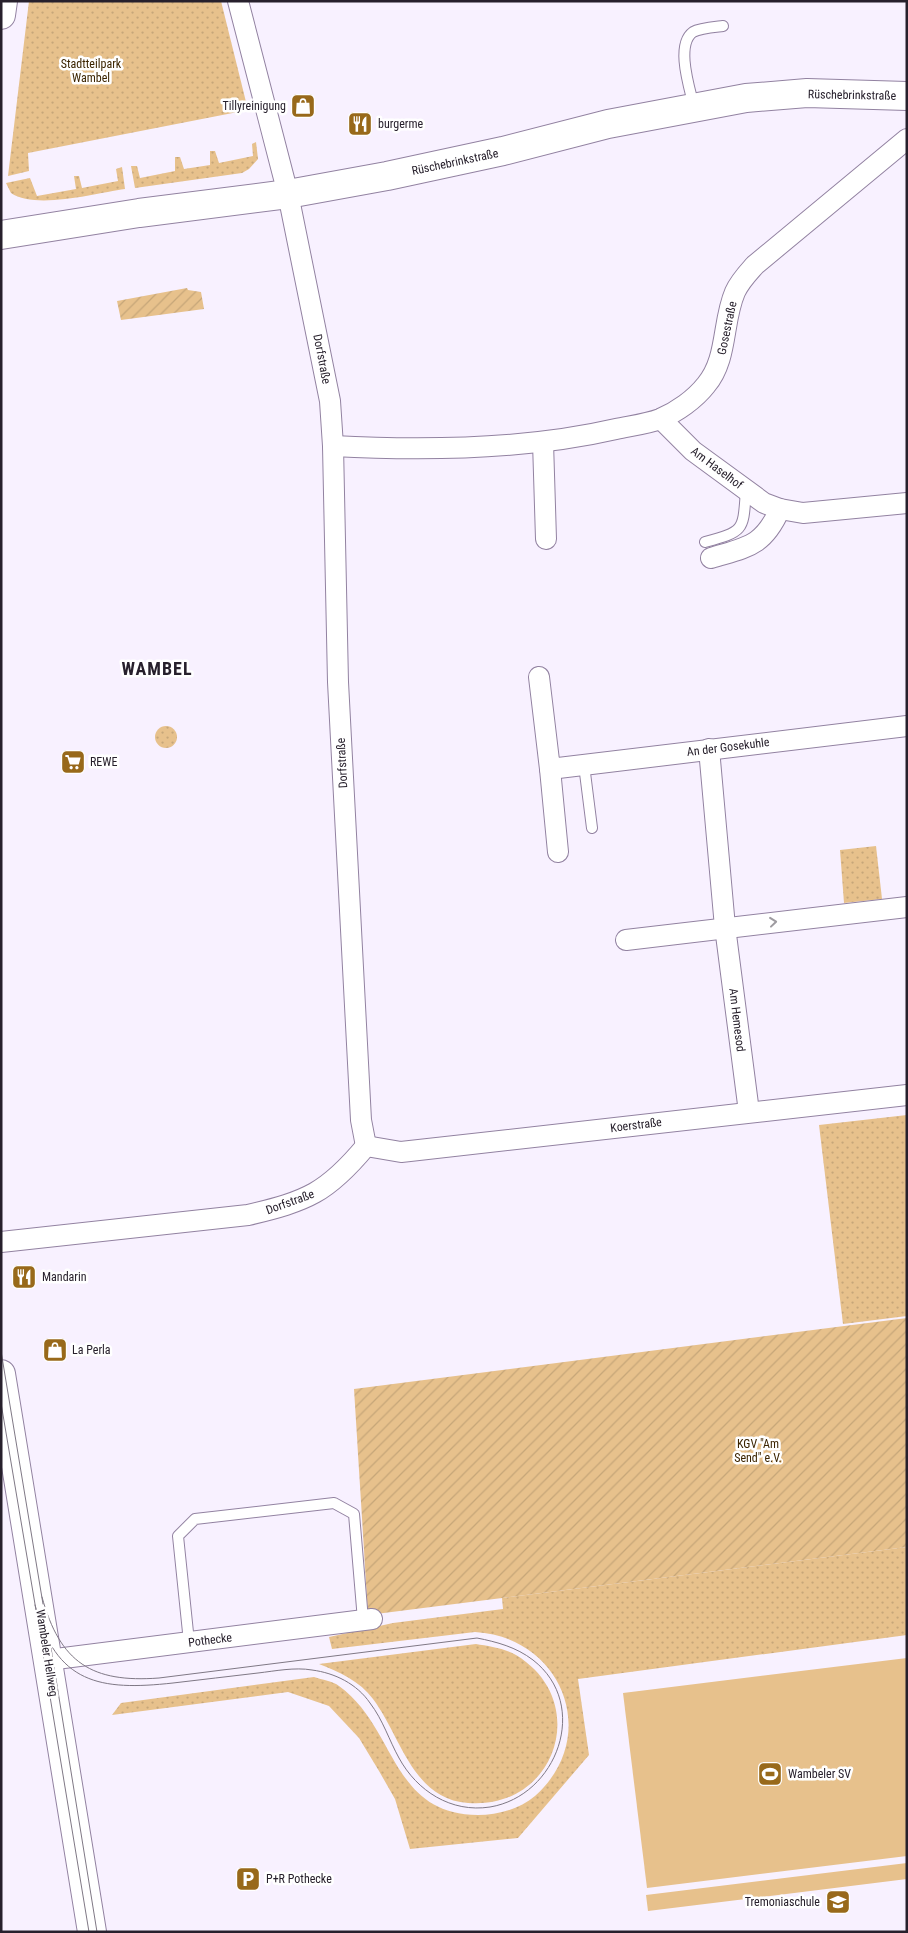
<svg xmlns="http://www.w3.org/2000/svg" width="908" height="1933" font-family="'Roboto Condensed',sans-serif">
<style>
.grass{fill:url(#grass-dots)}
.garden{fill:url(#garden-furrows)}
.pitch{fill:#e7c18c}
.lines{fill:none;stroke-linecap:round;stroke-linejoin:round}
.lane-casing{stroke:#9282a1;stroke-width:12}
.street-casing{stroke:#9282a1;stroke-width:22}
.secondary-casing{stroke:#9282a1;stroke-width:30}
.lane{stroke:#fff;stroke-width:10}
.street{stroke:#fff;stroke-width:20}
.secondary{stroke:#fff;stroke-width:28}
.tram{stroke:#7f7885;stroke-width:1}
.oneway{stroke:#9e9ba0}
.labels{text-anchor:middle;stroke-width:5;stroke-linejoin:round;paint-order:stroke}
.park-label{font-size:12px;fill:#3b2400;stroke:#fff}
.street-label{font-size:12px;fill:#27202c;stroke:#fff}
.poi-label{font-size:12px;fill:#27202c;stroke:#fff;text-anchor:start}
.district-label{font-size:18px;font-weight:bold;letter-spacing:1px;fill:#27202c;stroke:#fff}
</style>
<defs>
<pattern id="grass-dots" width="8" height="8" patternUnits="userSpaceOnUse" patternTransform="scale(1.25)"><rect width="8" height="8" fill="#e7c18c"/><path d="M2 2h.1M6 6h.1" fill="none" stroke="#c6a679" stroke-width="1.8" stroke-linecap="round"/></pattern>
<pattern id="garden-furrows" width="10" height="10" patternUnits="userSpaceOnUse" patternTransform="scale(1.25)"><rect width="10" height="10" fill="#e7c18c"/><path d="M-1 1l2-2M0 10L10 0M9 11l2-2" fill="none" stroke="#c6a679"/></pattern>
</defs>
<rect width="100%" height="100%" fill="#f8f1ff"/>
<g class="grass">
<path d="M29 1H221L248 110 28 153 29 171 8 176Z"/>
<path d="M256 142 258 159 249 169 242 173 135 188 131 166H137L140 178 175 171V157H180L184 169 210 165V151H215L219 163 253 156 252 144Z"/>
<path d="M122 167 125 189C96 193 36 210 11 193L6 183 30 178 37 196 76 189 74 176H79L82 188 118 181 116 169Z"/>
<circle cx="166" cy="737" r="11"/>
<path d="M876 846 882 899 844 903 840 850Z"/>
<path d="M907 1115V1316L843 1324 819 1125Z"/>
<path d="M907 1547V1635L578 1679 589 1755 518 1838 410 1849 395 1799 379 1771 359 1738 329 1706 288 1692 112 1715 121 1703 314 1677C322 1680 333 1681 339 1686 397 1728 390 1814 478 1815 497 1815 520 1809 535 1796 602 1736 562 1637 475 1632L332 1649 329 1637 393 1623 503 1609 502 1598Z"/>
<path d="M476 1644C488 1646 504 1648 516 1655 592 1701 556 1810 468 1803 412 1799 401 1736 373 1699 360 1681 339 1672 319 1664Z"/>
</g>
<g class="garden">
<path d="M187 288 188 290 201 292 204 309 121 320 117 301Z"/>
<path d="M907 1318V1547L368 1615 354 1389Z"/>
</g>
<g class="pitch">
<path d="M907 1658V1856L647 1888 623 1693Z"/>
<path d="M907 1863V1879L648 1911 646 1895Z"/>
</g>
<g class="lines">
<defs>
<g id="lane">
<path d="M694 107C690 89 675 45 693 32 700 28 715 27 723 26"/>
<path d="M705 542C745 531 743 531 746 490"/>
<path d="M584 765 592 828"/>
<path d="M189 1642 178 1536 195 1519 334 1503 354 1514 363 1620"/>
</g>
<g id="street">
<path d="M238 1 288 194 330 401 333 446 338 682 361 1120 366 1146"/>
<path d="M661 419 693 451 764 503 780 509 803 513 907 503"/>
<path d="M543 442 546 539"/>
<path d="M333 446C426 451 525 450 616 429 630 426 647 424 660 419 677 412 695 399 706 385 728 359 722 322 735 292 740 281 747 274 755 265L907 139"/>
<path d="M711 558C747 547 763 547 780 509"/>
<path d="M539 677 550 769 907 726"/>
<path d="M709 749 725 927 749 1112"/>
<path d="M550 769 558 852"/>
<path d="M626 940 907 907"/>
<path d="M366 1146 401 1152 907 1095"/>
<path d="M1 1242 248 1215C307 1201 327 1193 366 1146"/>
<path d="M48 1660 372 1619"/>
</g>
<g id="secondary">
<path d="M1 15 3 1"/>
<path d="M1 235 139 213 288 194 387 176 503 151 608 124 746 98 807 93 907 96"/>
<path d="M1 1374 92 1932"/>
</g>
</defs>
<use href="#lane" class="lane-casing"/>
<use href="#street" class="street-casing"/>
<use href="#secondary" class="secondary-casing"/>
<use href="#lane" class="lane"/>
<use href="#street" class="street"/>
<use href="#secondary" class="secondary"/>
<g class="tram">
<path d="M1 1351 43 1604"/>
<path d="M1 1403 36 1610"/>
<path d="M35 1605C56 1684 100 1691 173 1683 201 1680 230 1676 258 1673 275 1671 295 1667 312 1670 335 1673 357 1684 370 1703 383 1720 389 1740 399 1758 417 1791 451 1813 490 1807 557 1796 591 1705 533 1660 516 1647 497 1642 477 1638L159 1678C92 1683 60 1663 42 1597"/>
<path d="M39 1630 89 1932"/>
<path d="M51 1648 97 1932"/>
</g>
</g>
<defs><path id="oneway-chevron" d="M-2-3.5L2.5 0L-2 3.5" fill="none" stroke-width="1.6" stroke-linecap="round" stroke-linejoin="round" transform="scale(1.25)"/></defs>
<use class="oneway" href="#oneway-chevron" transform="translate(773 922) rotate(-6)"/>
<defs>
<symbol id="shop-square" viewBox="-11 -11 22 22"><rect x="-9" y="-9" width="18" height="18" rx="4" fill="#98691a" stroke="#fff"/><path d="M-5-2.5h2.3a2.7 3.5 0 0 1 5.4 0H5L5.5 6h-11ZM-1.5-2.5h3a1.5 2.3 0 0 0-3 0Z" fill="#fff"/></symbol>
<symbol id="restaurant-square" viewBox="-11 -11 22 22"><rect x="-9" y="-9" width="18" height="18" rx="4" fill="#98691a" stroke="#fff"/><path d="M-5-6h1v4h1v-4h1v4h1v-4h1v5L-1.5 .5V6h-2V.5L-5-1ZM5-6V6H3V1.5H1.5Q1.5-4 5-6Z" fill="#fff"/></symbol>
<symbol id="supermarket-square" viewBox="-11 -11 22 22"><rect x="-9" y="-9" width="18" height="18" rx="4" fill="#98691a" stroke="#fff"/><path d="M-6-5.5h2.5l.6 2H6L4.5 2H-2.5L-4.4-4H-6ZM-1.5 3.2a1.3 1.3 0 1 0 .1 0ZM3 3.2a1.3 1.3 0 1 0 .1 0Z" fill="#fff"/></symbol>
<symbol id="stadium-square" viewBox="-11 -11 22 22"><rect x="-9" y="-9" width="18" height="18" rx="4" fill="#98691a" stroke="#fff"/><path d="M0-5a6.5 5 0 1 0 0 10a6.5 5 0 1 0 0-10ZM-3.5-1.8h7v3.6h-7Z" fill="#fff"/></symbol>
<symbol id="parking-square" viewBox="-11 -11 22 22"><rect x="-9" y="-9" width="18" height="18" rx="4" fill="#98691a" stroke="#fff"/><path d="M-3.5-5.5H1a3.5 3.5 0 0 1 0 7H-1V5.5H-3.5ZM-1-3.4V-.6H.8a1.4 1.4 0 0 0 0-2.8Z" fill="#fff"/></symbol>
<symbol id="school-square" viewBox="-11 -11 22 22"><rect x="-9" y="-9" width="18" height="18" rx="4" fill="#98691a" stroke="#fff"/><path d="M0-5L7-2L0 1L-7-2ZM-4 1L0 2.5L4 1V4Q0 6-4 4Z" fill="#fff"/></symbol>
</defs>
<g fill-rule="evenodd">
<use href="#shop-square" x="289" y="92" width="28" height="28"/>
<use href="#restaurant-square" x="346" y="110" width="28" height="28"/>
<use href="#supermarket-square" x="59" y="748" width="28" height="28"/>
<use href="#restaurant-square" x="10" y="1263" width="28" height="28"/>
<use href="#shop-square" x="41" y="1336" width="28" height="28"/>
<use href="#stadium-square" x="756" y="1760" width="28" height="28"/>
<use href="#parking-square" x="234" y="1865" width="28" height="28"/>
<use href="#school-square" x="824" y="1888" width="28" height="28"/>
</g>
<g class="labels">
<g class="park-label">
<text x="91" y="68">Stadtteilpark<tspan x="91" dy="14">Wambel</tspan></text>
<text x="758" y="1448">KGV "Am<tspan x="758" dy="14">Send" e.V.</tspan></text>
</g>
<g class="street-label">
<text transform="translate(852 95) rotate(1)" y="4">Rüschebrinkstraße</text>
<text transform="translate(455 162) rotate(-12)" y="4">Rüschebrinkstraße</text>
<text transform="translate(727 328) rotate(-78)" y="4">Gosestraße</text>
<text transform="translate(322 359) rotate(79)" y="4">Dorfstraße</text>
<text transform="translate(717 468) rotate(37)" y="4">Am Haselhof</text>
<text transform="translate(728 747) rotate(-7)" y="4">An der Gosekuhle</text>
<text transform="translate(342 763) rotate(-93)" y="4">Dorfstraße</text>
<text transform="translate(737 1020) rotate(83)" y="4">Am Hemesod</text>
<text transform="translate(636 1125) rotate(-7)" y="4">Koerstraße</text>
<text transform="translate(290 1202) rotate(-20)" y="4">Dorfstraße</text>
<text transform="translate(210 1640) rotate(-7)" y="4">Pothecke</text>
<text transform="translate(47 1653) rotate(81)" y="4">Wambeler Hellweg</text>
</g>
<g class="poi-label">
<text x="286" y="110" text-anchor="end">Tillyreinigung</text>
<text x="378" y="128">burgerme</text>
<text x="90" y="766">REWE</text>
<text x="42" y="1281">Mandarin</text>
<text x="72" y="1354">La Perla</text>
<text x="788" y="1778">Wambeler SV</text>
<text x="266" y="1883">P+R Pothecke</text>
<text x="820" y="1906" text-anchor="end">Tremoniaschule</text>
</g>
<g class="district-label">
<text x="157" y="675">WAMBEL</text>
</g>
</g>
<rect width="908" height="1933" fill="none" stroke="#27202c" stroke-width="5"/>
</svg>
